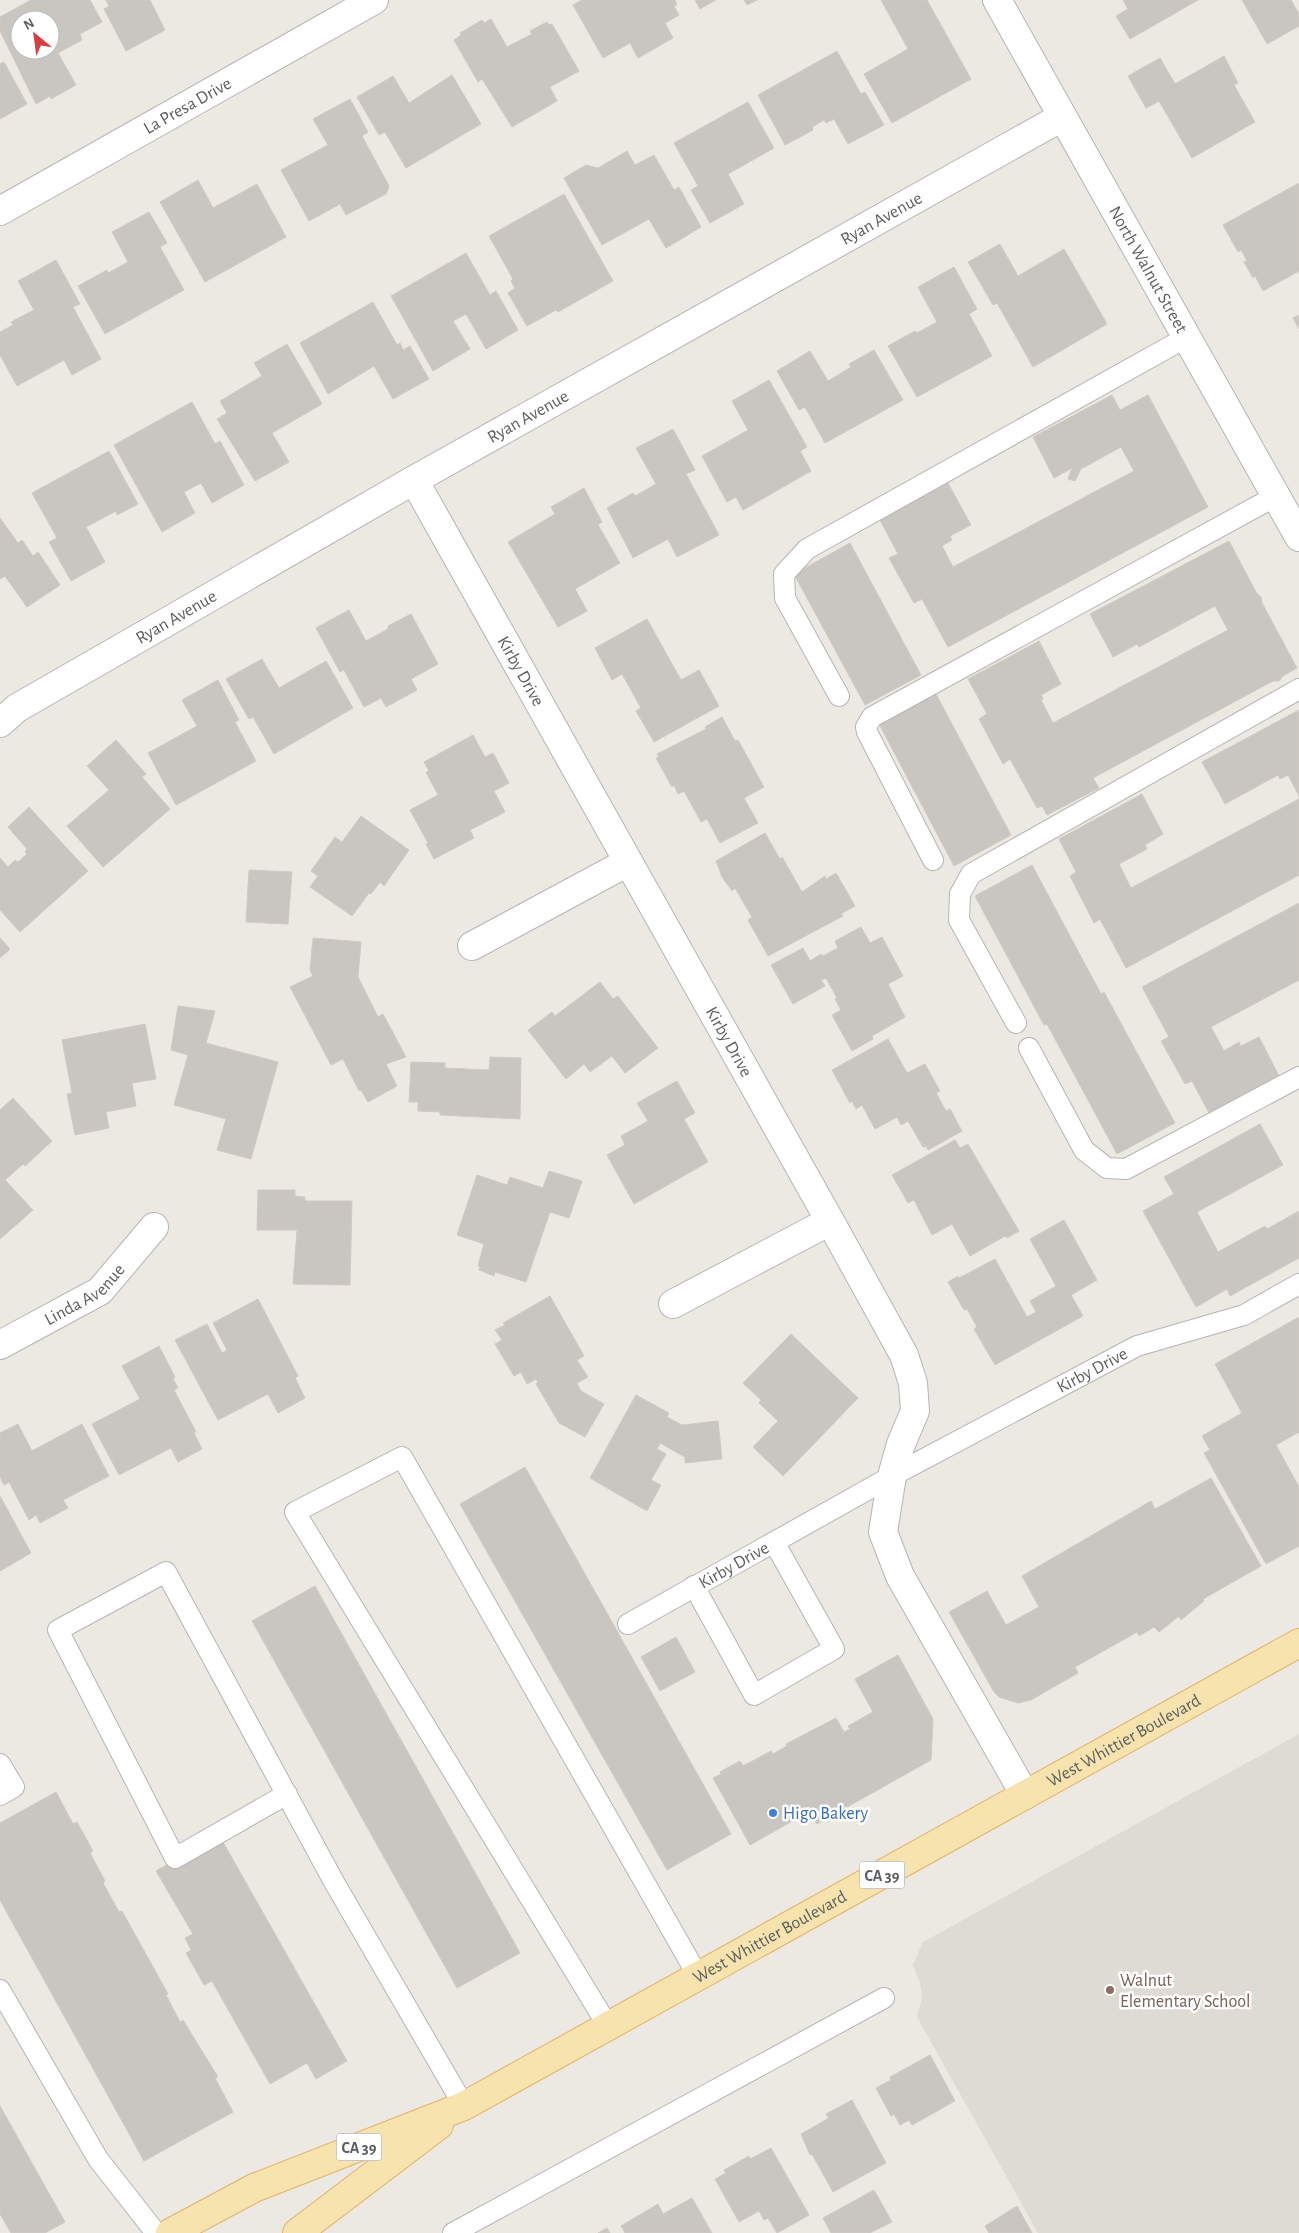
<svg xmlns="http://www.w3.org/2000/svg" width="1299" height="2233" font-family="'Alegreya Sans',sans-serif">
<style>
.education{fill:#dedad4}
.building{fill:#c9c5c1;stroke:#d0cac1;fill-rule:evenodd}
.lines{fill:none;stroke-linecap:round;stroke-linejoin:round}
.lane-casing{stroke:#b3b5b8;stroke-width:22}
.street-casing{stroke:#b3b5b8;stroke-width:30}
.secondary-casing{stroke:#b2b5b8;stroke-width:30}
.primary-casing{stroke:#e3b265;stroke-width:30}
.lane{stroke:#fff;stroke-width:20}
.street{stroke:#fff;stroke-width:28}
.secondary{stroke:#fff;stroke-width:28}
.primary{stroke:#f6e3ad;stroke-width:28}
.shop-dot{fill:#3f7fe0;stroke:#fff;stroke-width:2}
.education-dot{fill:#8d6e63;stroke:#fff;stroke-width:2}
.labels{text-anchor:middle;stroke-width:5;stroke-linejoin:round;paint-order:stroke}
.shield{fill:#fff;stroke:#8c8e90;stroke-width:1}
.shield-label{font-size:16px;font-weight:bold;fill:#5b5e61}
.street-label{font-size:18px;fill:#5b5e61;stroke:#fff}
.shop-label{font-size:18px;fill:#366cbe;stroke:#fff;text-anchor:start}
.education-label{font-size:18px;fill:#785e54;stroke:#fff;text-anchor:start}
</style>
<rect width="100%" height="100%" fill="#ece9e2"/>
<path class="education" d="M1299 1734V2233H1038L917 2017 922 1998 920 1983 913 1965 923 1942Z"/>
<g class="building">
<path d="M31 0H90L102 22 80 34 82 40 58 53 76 85 51 99 50 96 36 104 0 31V17ZM20 20H50V50H20Z"/>
<path d="M106 0H150L165 30 126 51 104 9 109 6Z"/>
<path d="M582 0H675L677 5 674 6 679 15 665 23 673 38 638 58 630 43 603 58 573 5Z"/>
<path d="M695 0H716L700 9Z"/>
<path d="M744 0H757L747 5Z"/>
<path d="M881 0H927L971 79 892 123 864 74 908 49Z"/>
<path d="M1123 0H1198L1130 39 1116 16 1128 9Z"/>
<path d="M1242 0H1291L1299 14V26L1267 44Z"/>
<path d="M491 19 507 47 532 34 530 31 547 22 549 25 552 24 579 71 550 87 557 101 512 127 482 79 478 82 454 40 461 35 460 33 482 20 484 23Z"/>
<path d="M837 51 861 94 865 92 884 125 848 144 834 119 826 123 824 120 812 127 813 130 785 145 758 95Z"/>
<path d="M1224 56 1238 83 1234 85 1255 122 1192 158 1159 101 1146 108 1128 76 1160 58 1175 84Z"/>
<path d="M4 62 27 104 0 119V64Z"/>
<path d="M452 75 481 124 406 168 385 132 379 135 357 97 393 76 409 103Z"/>
<path d="M350 99 368 132 362 136 389 186 386 194 346 215 340 204 309 221 281 170 328 145 313 119Z"/>
<path d="M748 102 774 148 728 174 744 204 710 223 691 190 698 186 674 143Z"/>
<path d="M627 151 635 165 654 155 674 190 679 187 701 227 666 248 649 219 602 245 564 178 586 165 598 168Z"/>
<path d="M198 180 213 208 257 184 286 237 205 282 160 202Z"/>
<path d="M1299 183V271L1263 291 1255 276 1253 278 1244 262 1247 261 1241 250 1238 252 1223 225Z"/>
<path d="M564 194 613 281 558 312 556 310 527 326 508 293 515 288 511 281 513 279 489 236Z"/>
<path d="M149 212 167 243 160 247 184 290 105 334 78 286 107 270 108 273 128 262 112 232Z"/>
<path d="M1000 244 1018 276 1064 249 1107 324 1033 367 997 303 993 305 968 262Z"/>
<path d="M466 253 490 295 496 291 518 330 486 349 466 314 453 321 470 349 433 371 391 296Z"/>
<path d="M56 260 80 304 73 307 101 359 72 375 64 360 17 386 0 355V332L13 325 11 322 34 310 18 281Z"/>
<path d="M954 267 977 309 969 314 992 356 917 397 888 346 915 331 917 333 937 322 918 287Z"/>
<path d="M373 302 397 345 400 343 403 350 410 346 429 379 393 399 374 366 328 394 300 343Z"/>
<path d="M1299 315V329L1293 318Z"/>
<path d="M287 344 322 404 272 433 289 462 255 481 217 419 227 413 220 401 262 376 254 363Z"/>
<path d="M874 350 903 400 825 443 805 407 799 410 777 371 810 351 828 381 851 367 849 364Z"/>
<path d="M769 380 807 447 800 451 811 471 743 510 736 497 727 502 702 456 748 430 732 401Z"/>
<path d="M1112 395 1120 410 1148 395 1208 507 948 647 922 599 914 603 889 558 898 554 880 520 948 483 971 525 950 536 952 540 942 546 953 567 1134 471 1121 447 1081 469 1075 481 1068 479 1072 468 1054 478 1033 437Z"/>
<path d="M192 402 215 444 220 441 244 485 212 503 201 483 184 492 195 513 162 532 114 445Z"/>
<path d="M673 429 695 470 686 474 719 535 677 557 668 539 633 558 607 508 633 493 635 496 656 484 636 448Z"/>
<path d="M109 451 138 504 117 515 116 511 86 527 105 562 71 581 49 542 57 538 32 493Z"/>
<path d="M584 488 602 522 598 525 620 563 575 589 587 611 558 627 508 542 555 514 551 507Z"/>
<path d="M0 518 18 543 22 540 33 556 38 552 60 585 27 607 5 576 0 579Z"/>
<path d="M1229 541 1256 592 1261 597 1262 603 1297 668 1283 676 1279 681H1273L1093 778 1099 788 1047 815 1042 806 1037 808 1010 759 1003 764 979 719 987 714 968 679 1039 641 1061 684 1041 695 1043 699 1041 700 1053 723 1228 630 1215 606 1139 647 1137 644 1113 657 1090 614Z"/>
<path d="M850 543 921 675 865 705 794 574Z"/>
<path d="M349 610 366 641 388 629V626L411 614 438 664 411 679 417 690 386 707 381 698 364 707 344 670 340 672 316 628Z"/>
<path d="M647 619 681 680 699 670 719 706 654 742 636 711 641 708 622 674 612 680 595 648Z"/>
<path d="M262 659 279 688 326 661 353 708 274 754 253 717 249 719 226 679Z"/>
<path d="M218 680 239 720 235 722 256 761 176 805 148 753 197 726 182 700Z"/>
<path d="M936 694 1011 835 954 866 879 724Z"/>
<path d="M1299 710V796L1288 775 1280 779 1278 775 1225 804 1202 762Z"/>
<path d="M722 717 735 741 738 740 764 787 744 798 758 823 720 843 707 819 701 822 684 791 678 794 674 785 672 787 656 758 659 757 657 754 706 729 705 727Z"/>
<path d="M473 735 485 757 493 753 509 783 494 791 505 812 470 830 474 838 434 859 426 844 428 843 410 810 438 795 426 772 429 771 424 762Z"/>
<path d="M116 740 146 774 142 777 170 809 103 867 67 826 109 790 87 766Z"/>
<path d="M1142 794 1163 834 1145 845 1147 849 1119 864 1131 888 1299 799V875L1126 968 1100 919 1094 923 1070 876 1076 872 1059 839Z"/>
<path d="M29 807 88 871 20 932 0 910V858L8 867 15 860 18 862 27 854 25 852 27 849 8 827Z"/>
<path d="M361 816 409 850 384 886 380 882 371 894 369 893 352 916 310 887 318 876 311 871 335 837 342 842Z"/>
<path d="M765 833 780 859 782 857 802 892 825 876 826 879 836 873 855 906 841 914 843 916 768 956 748 920 752 917 735 888 732 891 722 877 716 861Z"/>
<path d="M1032 865 1101 994 1104 992 1175 1123 1117 1154 1047 1024 1044 1025 975 896Z"/>
<path d="M249 870 292 872 288 924 246 922Z"/>
<path d="M1299 903V980L1211 1027 1224 1051 1239 1042 1241 1046 1259 1037 1280 1078 1210 1115 1192 1081 1185 1084 1161 1041 1169 1037 1142 987Z"/>
<path d="M861 927 870 943 882 937 903 976 888 984 905 1017 872 1036 873 1039 852 1051 832 1015 841 1010 835 999 837 998 826 978 821 980 825 986 793 1004 771 965 803 948 810 961 821 954 823 956 838 948 835 941Z"/>
<path d="M0 938 10 949 0 958Z"/>
<path d="M313 938 361 942 358 977 378 1017 383 1014 406 1057 386 1064 397 1086 368 1102 361 1090 359 1091 343 1059 331 1065 290 987 313 976 310 970Z"/>
<path d="M600 982 613 999 618 996 658 1048 625 1073 612 1056 590 1072 584 1064 566 1079 528 1030 552 1012 555 1016Z"/>
<path d="M178 1006 215 1011 206 1043 278 1062 251 1159 217 1150 226 1119 174 1105 188 1055 171 1050Z"/>
<path d="M145 1024 156 1079 132 1083 136 1106 106 1112 109 1128 75 1135 67 1094 72 1093 62 1040Z"/>
<path d="M888 1039 907 1073 925 1064 940 1091 936 1093 946 1111 950 1109 962 1131 928 1150 926 1146 923 1147 908 1121 901 1125 897 1117 875 1129 862 1105 856 1109 852 1101 850 1103 832 1070Z"/>
<path d="M490 1057 521 1058 520 1119 440 1115V1112L418 1111V1102H409L411 1062 445 1063V1068L489 1070Z"/>
<path d="M677 1081 695 1113 684 1119 708 1162 634 1204 607 1155 625 1145 621 1136 648 1121 637 1103Z"/>
<path d="M13 1098 52 1141 25 1166 23 1164 5 1180 33 1210 0 1239V1110Z"/>
<path d="M1260 1124 1283 1165 1197 1212 1218 1252 1265 1226 1267 1229 1299 1211V1258L1230 1296 1227 1289 1196 1307 1143 1211 1174 1194 1164 1177Z"/>
<path d="M955 1140 960 1148 968 1144 1019 1231 1007 1238 1005 1236 970 1256 952 1224 932 1235 914 1200 908 1203 892 1175Z"/>
<path d="M549 1171 582 1181 569 1218 550 1212 526 1282 495 1272 494 1276 479 1270 480 1267 478 1266 484 1244 457 1235 477 1175 507 1185 510 1177 543 1188Z"/>
<path d="M258 1190H295V1196L305 1197V1201H352L350 1285 293 1284 297 1230H257Z"/>
<path d="M1064 1220 1097 1280 1071 1295 1083 1316 995 1365 974 1329 977 1327 967 1309 964 1310 948 1282 958 1276 959 1278 995 1259 1027 1317 1036 1312 1030 1301 1056 1286 1030 1239Z"/>
<path d="M550 1296 584 1356 577 1360 588 1377 577 1383 581 1391 604 1404 585 1437 559 1423 536 1384 538 1382 536 1379 527 1384 521 1372 514 1376 495 1344 502 1340 495 1330 505 1325 503 1323Z"/>
<path d="M258 1299 298 1376 295 1378 305 1398 278 1413 268 1394 218 1420 175 1340 207 1324 222 1353 227 1350 213 1323Z"/>
<path d="M1299 1317V1432L1276 1445 1299 1487V1546L1266 1564 1204 1453 1210 1450 1202 1436 1242 1413 1215 1364Z"/>
<path d="M791 1334 858 1398 783 1476 753 1447 778 1421 759 1403 761 1400 743 1383Z"/>
<path d="M159 1346 175 1377 173 1379 178 1388 174 1390 196 1432 194 1433 202 1449 178 1462 171 1448 119 1475 92 1424 140 1399 122 1366Z"/>
<path d="M636 1395 669 1413 667 1417 682 1425 718 1421 722 1459 685 1463V1457L660 1443 657 1449 666 1454 651 1480 661 1485 647 1511 590 1478Z"/>
<path d="M18 1424 32 1451 82 1424 109 1476 63 1500 68 1508 40 1523 36 1515 29 1520 9 1482 4 1485 0 1477V1433Z"/>
<path d="M525 1467 731 1834 667 1870 460 1504Z"/>
<path d="M1211 1478 1261 1566 1203 1599 1204 1601 1181 1620 1179 1616 1159 1632 1154 1627 1139 1636 1137 1632 1075 1667 1078 1673 1031 1700 1018 1703 999 1697 994 1692 949 1612 987 1591 1006 1625 1039 1607 1022 1576 1151 1501 1155 1509Z"/>
<path d="M0 1496 31 1553 0 1571Z"/>
<path d="M315 1586 520 1953 457 1988 252 1621Z"/>
<path d="M676 1637 695 1672 660 1691 641 1657Z"/>
<path d="M898 1655 933 1719 931 1760 817 1824 810 1811 750 1845 713 1778 721 1774 720 1772 740 1761 743 1766 771 1751 773 1754 787 1746 786 1744 836 1718 844 1732 850 1729 848 1726 873 1712 855 1679Z"/>
<path d="M56 1792 73 1824 77 1822 93 1851 90 1853 105 1881 103 1883 119 1912 122 1911 168 1994 166 1995 180 2022 183 2020 218 2077 215 2078 233 2112 144 2161 0 1900V1823Z"/>
<path d="M219 1835 347 2061 316 2079 307 2063 270 2084 212 1981 204 1985 186 1953 191 1950 185 1938 193 1934 156 1871Z"/>
<path d="M930 2055 955 2101 912 2125 909 2120 900 2125 894 2114 891 2116 876 2088 891 2080 890 2077Z"/>
<path d="M852 2100 886 2163 833 2192 812 2154 810 2155 801 2134 829 2118 826 2114Z"/>
<path d="M0 2106 65 2222 45 2233H11L0 2214Z"/>
<path d="M771 2148 809 2215 777 2233 768 2218 764 2220 759 2211 739 2222 715 2179 726 2173 724 2170 749 2156 750 2159Z"/>
<path d="M874 2190 892 2222 870 2233H831L823 2218Z"/>
<path d="M692 2198 712 2233H625L621 2226 658 2204 663 2214Z"/>
<path d="M1017 2206 1032 2233H989L985 2226Z"/>
<path d="M607 2228 610 2233H598Z"/>
</g>
<g class="lines">
<defs>
<g id="lane">
<path d="M839 696 785 598 784 574 807 549 1187 337"/>
<path d="M933 860 867 732 866 727 872 717 1276 496"/>
<path d="M1016 1023 959 920 960 894 971 874 1299 689"/>
<path d="M1029 1048 1084 1150 1107 1168 1126 1169 1299 1077"/>
<path d="M694 1586 754 1695 834 1649 774 1542"/>
<path id="s1" d="M628 1624 892 1476 1137 1346 1244 1315 1299 1284"/>
<path d="M0 1764 14 1787 0 1795"/>
<path d="M287 1794 175 1858 58 1630 166 1572 334 1882 464 2106"/>
<path d="M0 1990 98 2159 156 2233"/>
<path d="M608 2026 295 1512 402 1457 698 1976"/>
<path d="M453 2233 884 1998"/>
</g>
<g id="street">
<path id="s2" d="M0 211 374 0"/>
<path id="s3" d="M414 480 830 1221 904 1355 913 1383 915 1411 901 1444 892 1476 883 1532 900 1576 1025 1795"/>
<path id="s4" d="M0 723 17 708 414 480 1062 117"/>
<path d="M472 946 628 862"/>
<path d="M673 1304 830 1221"/>
<path id="s5" d="M0 1345 100 1291 154 1227"/>
</g>
<g id="secondary">
<path id="s6" d="M997 0 1299 537"/>
</g>
<g id="primary">
<path id="s7" d="M170 2233 254 2188 464 2106 1299 1643"/>
<path d="M297 2233 439 2125"/>
</g>
</defs>
<use href="#lane" class="lane-casing"/>
<use href="#street" class="street-casing"/>
<use href="#secondary" class="secondary-casing"/>
<use href="#primary" class="primary-casing"/>
<use href="#lane" class="lane"/>
<use href="#street" class="street"/>
<use href="#secondary" class="secondary"/>
<use href="#primary" class="primary"/>
</g>
<circle class="shop-dot" cx="773" cy="1813" r="5"/>
<circle class="education-dot" cx="1110" cy="1990" r="5"/>
<g class="labels">
<g class="shield">
<rect x="859.5" y="1861.5" width="45" height="27" rx="4"/>
<rect x="336.5" y="2133.5" width="45" height="27" rx="4"/>
</g>
<g class="shield-label">
<text x="882" y="1881">CA 39</text>
<text x="359" y="2153">CA 39</text>
</g>
<g class="street-label">
<text dy="6" stroke="none"><textPath href="#s2" startOffset="215">La Presa Drive</textPath></text>
<text dy="6" stroke="none"><textPath href="#s4" startOffset="1016">Ryan Avenue</textPath></text>
<text dy="6" stroke="none"><textPath href="#s6" startOffset="309">North Walnut Street</textPath></text>
<text dy="6" stroke="none"><textPath href="#s4" startOffset="611">Ryan Avenue</textPath></text>
<text dy="6" stroke="none"><textPath href="#s4" startOffset="206">Ryan Avenue</textPath></text>
<text dy="6" stroke="none"><textPath href="#s3" startOffset="219">Kirby Drive</textPath></text>
<text dy="6" stroke="none"><textPath href="#s3" startOffset="644">Kirby Drive</textPath></text>
<text dy="6" stroke="none"><textPath href="#s5" startOffset="99">Linda Avenue</textPath></text>
<text dy="6" stroke="none"><textPath href="#s1" startOffset="529">Kirby Drive</textPath></text>
<text dy="6" stroke="none"><textPath href="#s1" startOffset="121">Kirby Drive</textPath></text>
<text dy="6" stroke="none"><textPath href="#s7" startOffset="1075">West Whittier Boulevard</textPath></text>
<text dy="6" stroke="none"><textPath href="#s7" startOffset="670">West Whittier Boulevard</textPath></text>
</g>
<g class="shop-label">
<text x="783" y="1819">Higo Bakery</text>
</g>
<g class="education-label">
<text x="1120" y="1986">Walnut<tspan x="1120" dy="21">Elementary School</tspan></text>
</g>
</g>
<g transform="translate(35 35) rotate(331)"><circle r="24" fill="#ffffff" stroke="#bdbfc0"/>
<path d="M0-4L9 19L0 12L-9 19Z" fill="#d73d41"/>
<text y="-8" font-size="14" font-weight="bold" text-anchor="middle" fill="#5b5e61">N</text>
</g>
</svg>
